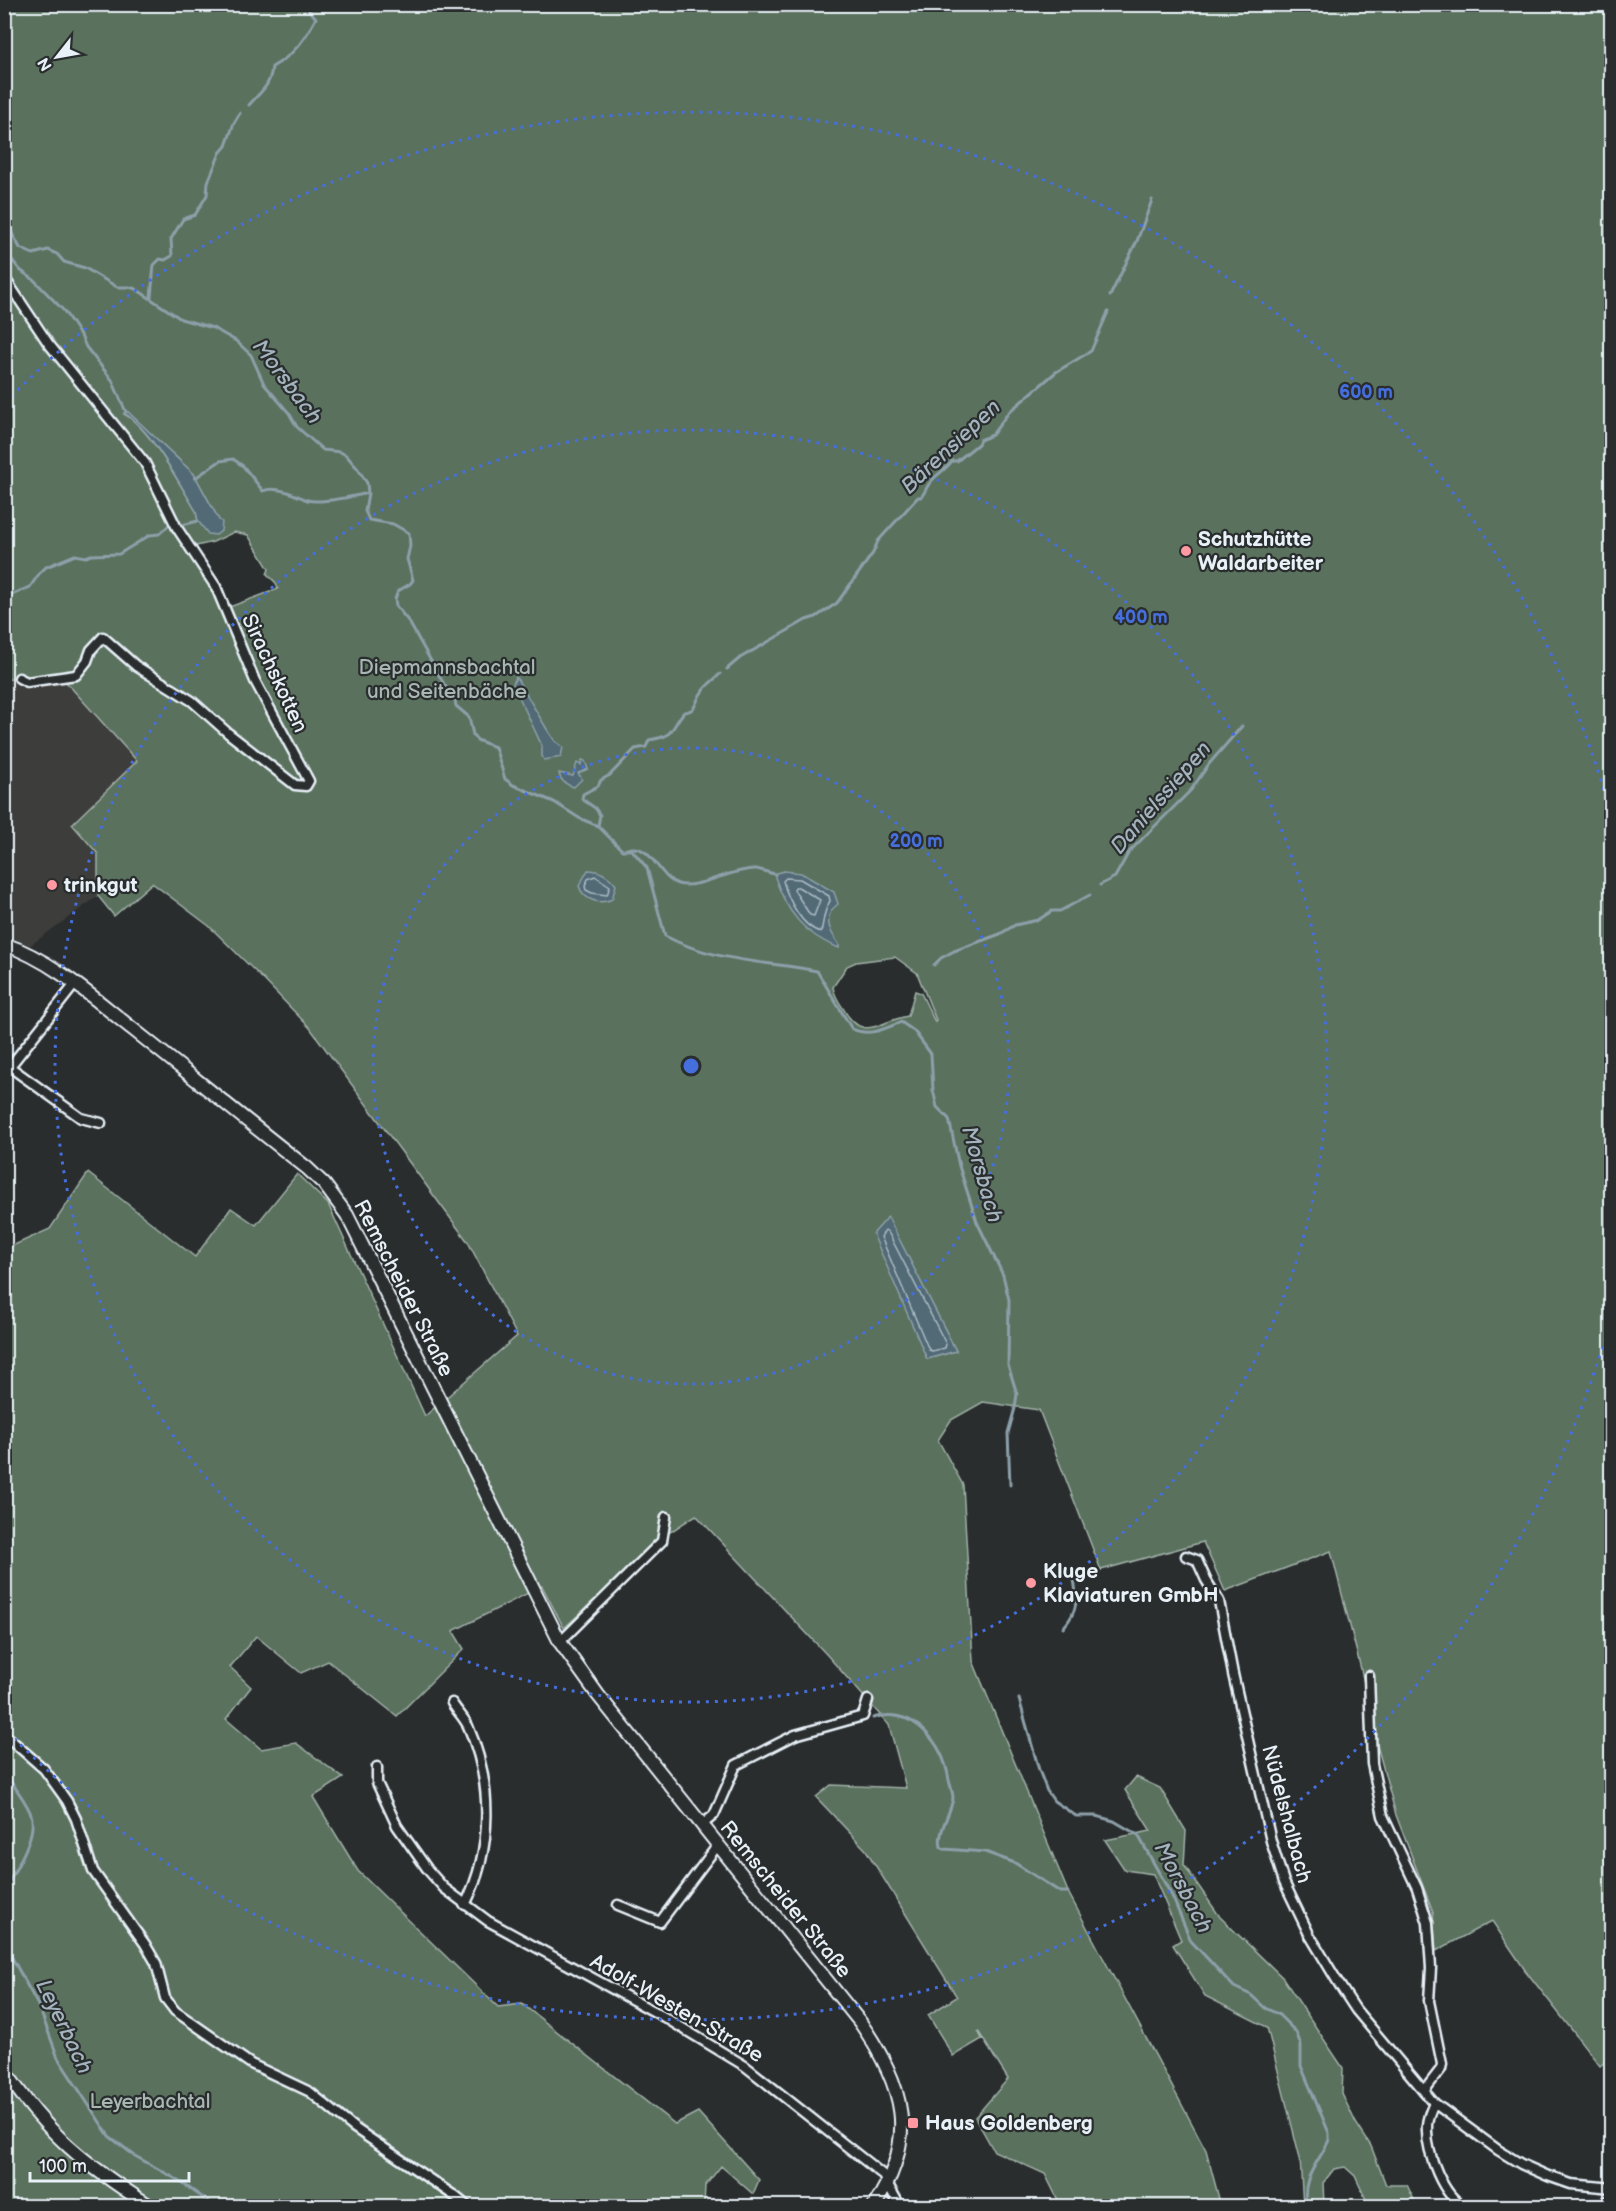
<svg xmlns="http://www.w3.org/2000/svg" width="1616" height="2211" font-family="'Balsamiq Sans',sans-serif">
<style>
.built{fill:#3e3c3a}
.green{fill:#5a715d;stroke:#a1b1aa;stroke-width:1.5;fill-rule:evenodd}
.water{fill:#516a76;stroke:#8da0aa;stroke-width:1.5}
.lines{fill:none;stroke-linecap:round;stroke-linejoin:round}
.shore{stroke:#acbbc4;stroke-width:1.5}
.stream{stroke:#8da0aa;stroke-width:3}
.minor-casing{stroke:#e8f1f8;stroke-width:13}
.secondary-casing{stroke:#e8f1f8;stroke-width:16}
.minor{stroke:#2a2d2e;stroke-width:8}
.secondary{stroke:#2a2d2e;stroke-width:12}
.ring{fill:none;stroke:#466fde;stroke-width:3;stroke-dasharray:3 6}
.poi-dot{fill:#ff9aa2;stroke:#2a2d2e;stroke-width:2}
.labels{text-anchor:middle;stroke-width:4.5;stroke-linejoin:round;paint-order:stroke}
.poi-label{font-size:21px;font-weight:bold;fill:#e8f1f8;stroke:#2a2d2e;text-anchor:start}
.park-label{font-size:21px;fill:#a8b7b2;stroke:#2a2d2e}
.street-label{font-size:21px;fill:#e8f1f8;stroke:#2a2d2e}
.water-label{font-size:22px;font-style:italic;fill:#a4b4be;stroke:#2a2d2e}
.centre{fill:#466fde;stroke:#2a2d2e;stroke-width:3}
.ring-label{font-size:18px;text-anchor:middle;font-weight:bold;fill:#466fde;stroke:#2a2d2e;stroke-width:4.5;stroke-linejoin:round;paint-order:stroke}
</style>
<rect width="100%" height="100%" fill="#2a2d2e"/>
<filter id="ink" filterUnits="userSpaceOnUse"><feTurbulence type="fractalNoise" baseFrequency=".0167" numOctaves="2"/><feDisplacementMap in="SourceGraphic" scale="12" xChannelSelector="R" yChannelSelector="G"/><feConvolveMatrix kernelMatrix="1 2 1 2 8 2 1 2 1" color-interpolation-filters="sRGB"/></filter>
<g filter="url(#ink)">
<path class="built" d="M57 672 138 761 72 824 98 854V896L28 947 5 940V680Z"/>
<g class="green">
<path d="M5 5H1611V2057L1600 2066 1525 1970 1492 1921 1436 1951 1433 1912 1396 1815 1377 1745 1361 1669 1331 1551 1225 1591 1203 1542 1101 1570 1039 1410 983 1402 951 1420 938 1440 963 1485 973 1661 1068 1892 1206 2150 1221 2206H1061L1045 2174 994 2151 975 2117 1008 2079 978 2031 982 2039 953 2056 928 2015 957 1997 866 1850 816 1797 831 1785 906 1788 889 1725 827 1655 696 1515 664 1536 564 1628 542 1586 453 1631 464 1649 397 1716 328 1661 301 1673 256 1636 230 1667 251 1687 226 1719 261 1749 296 1743 343 1778 313 1797 358 1871 498 2007 522 2004 675 2124 698 2112 759 2180 753 2194 721 2166 705 2186 704 2206H5V1247H10L50 1229 88 1173 195 1257 231 1208 256 1225 297 1174 328 1204 425 1416 517 1336 468 1242 310 1028 264 980 209 926 152 883 114 916 98 896V854L72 824 137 761 57 672 5 680ZM128 412 194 474 219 520 198 521 196 511C179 484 151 429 124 414ZM234 532 248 535 269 569 267 574 276 583 278 589 224 609 192 547 213 542ZM895 957 917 973 936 1020 935 1022 921 993 915 991 908 1016C878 1021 863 1044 843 1008 839 1002 834 995 833 987L847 966 856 962ZM887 1218H888L956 1351 927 1359Z"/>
<path d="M1136 1777 1160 1788 1186 1831 1184 1865 1220 1917 1283 1978 1343 2068 1342 2094 1356 2123 1371 2146 1386 2185H1407L1417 2206H1369L1355 2176 1345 2167 1334 2169 1323 2183 1324 2206H1303L1300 2158 1267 2027 1205 1996 1173 1945 1181 1940 1153 1874 1125 1870 1105 1840 1151 1831 1125 1790Z"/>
</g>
<g class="water">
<path d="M128 412 194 474 219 520 222 522 221 531 216 535 208 534 198 521 196 511C179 483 151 429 124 413Z"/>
<path d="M516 677 548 731 555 741 563 747 561 757 544 760 542 756V746L513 684Z"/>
<path d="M582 760 585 761 588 769 578 773 582 779 574 787C567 785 560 781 559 773L573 776 577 763 581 765Z"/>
<path d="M588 870C600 870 609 876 616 885L612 899C599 906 583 899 579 886Z"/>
<path d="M784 871 801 873 834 892 838 904C822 916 829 931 839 944V948C804 935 786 911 775 877L776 873Z"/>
<path d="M888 1217 956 1351 927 1359 873 1234Z"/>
</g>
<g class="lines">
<g class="shore">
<path d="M595 876 610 886 607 895 592 893 586 890 585 886 588 879Z"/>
<path d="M786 878 800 879 829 896 830 901C823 912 824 921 821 932 802 928 788 899 783 881Z"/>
<path d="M798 887 820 900 814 916 810 915 794 890 795 887Z"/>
<path d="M885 1230 888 1232 946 1344 945 1348 932 1351 929 1350 881 1237Z"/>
</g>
<g class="stream">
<path d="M249 105C261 91 270 87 272 67 294 55 305 39 316 18L308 9V4"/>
<path d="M4 225 9 227 20 248 33 254 48 250 57 254 64 262 85 268 117 287H129L136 289 181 319 213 328 236 341 251 355 264 384 289 413 297 427 323 450 340 452 346 455 358 469 367 483 368 493 365 511 369 520 393 524 409 533 410 546 407 559 413 580 410 584 398 591 395 599 396 606 409 622 445 686 454 695 456 706 469 717 473 735 477 740 495 747 505 779 513 785 554 802 579 818 598 826 622 850H632L647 868 665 936C715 962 764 961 817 971L852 1029C869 1037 884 1029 901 1022L914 1031 931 1054 933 1090 937 1107 949 1119 959 1166 977 1222 1003 1275 1009 1300 1008 1365 1017 1394 1015 1408 1008 1433 1010 1485"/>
<path d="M4 250 20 270 34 280 64 311 82 338 86 347 112 380 126 412"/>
<path d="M1110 296 1137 241 1152 200"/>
<path d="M151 297 154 265 160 259 165 260 172 256 171 239 183 219 195 215 207 195 208 182 220 153 226 146 234 123 240 113"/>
<path d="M195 478 220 461 233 459 243 466 263 491C275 485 296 495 307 500 320 504 355 496 368 493"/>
<path d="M182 525 198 521"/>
<path d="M4 598 30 587 39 574 46 567 75 555 86 557 91 555 119 554 150 535 159 534 169 525"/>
<path d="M727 669 740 658 806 620 816 617 837 603 873 553 878 541 918 497H921C925 493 926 488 929 484 936 474 946 470 952 461H957L978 444 980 440 992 435 1009 412 1056 372 1091 351 1108 312"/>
<path d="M598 826 600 815 595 808 582 799 583 794 598 786 601 780 610 775 635 749 646 747 649 740C676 736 669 730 684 712 698 711 695 700 702 692 706 685 714 680 720 674"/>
<path d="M627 849C652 842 657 877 678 884 697 890 733 868 756 869 762 870 769 873 775 874"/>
<path d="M1100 885 1115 877 1129 852 1191 790 1209 764 1242 726"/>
<path d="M934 965 941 958 954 951 1000 934 1015 925 1038 920 1052 911H1060L1090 895"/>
<path d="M4 1529 7 1528"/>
<path d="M1063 1628C1079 1610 1078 1598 1073 1575"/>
<path d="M1019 1699 1039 1770 1047 1791 1054 1801 1076 1816H1096L1114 1821 1138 1835 1172 1896 1191 1941 1234 1987 1251 1995 1265 2008 1278 2014 1296 2032 1301 2045V2066L1329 2133V2140C1318 2164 1300 2179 1307 2206"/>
<path d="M873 1718C914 1706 943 1743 949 1780 950 1785 953 1792 953 1798 951 1814 937 1831 941 1847L944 1849 985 1852 1015 1863 1060 1892H1068"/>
<path d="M4 1772C13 1785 24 1798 30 1812 40 1833 14 1871 4 1891"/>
<path d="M4 1943 39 2007 58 2058 109 2136 135 2156 176 2179 215 2206"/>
</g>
<defs>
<g id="minor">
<path d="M4 277 48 343 145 463 177 528 216 587 255 681 309 781 306 786 295 785 228 733 192 701 136 666 103 637 91 650 87 661 76 675 27 682 19 678"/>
<path d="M10 1067 81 1118 101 1123"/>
<path d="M4 1074 75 984"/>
<path d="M1186 1556 1197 1560 1206 1580 1219 1601 1233 1674 1271 1841 1284 1882 1309 1934 1339 1984 1356 2010 1434 2103 1498 2150 1521 2164 1548 2176 1571 2184 1612 2188"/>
<path d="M560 1642 662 1541 666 1517"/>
<path d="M1369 1676 1372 1764 1383 1816 1417 1888 1428 1923 1431 1968 1429 2001 1442 2064 1441 2069 1424 2091"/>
<path d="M452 1703C457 1711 464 1718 468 1726 493 1783 493 1849 465 1905"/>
<path d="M4 1734 44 1769 67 1801 76 1819 93 1871 145 1944 156 1963 165 1998 175 2011 251 2064 310 2092 353 2127 456 2197 467 2206"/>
<path d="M377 1767V1783L397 1826 428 1870 444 1888 488 1921 664 2017 745 2066 882 2174 900 2206"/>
<path d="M702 1825 714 1815 736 1765 795 1735 863 1716 868 1700"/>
<path d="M618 1905 660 1922 718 1845"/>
<path d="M1434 2103C1430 2112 1426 2121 1427 2131 1427 2153 1443 2197 1464 2206"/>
<path d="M1598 2206 1612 2199"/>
</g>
<g id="secondary">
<path d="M4 944C54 961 93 998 134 1030 192 1076 249 1123 307 1168L324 1184 347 1215 560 1642 598 1695 860 2022C904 2086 919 2137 874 2206"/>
<path d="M4 2069C45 2133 87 2166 150 2206"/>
</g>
</defs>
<use href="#minor" class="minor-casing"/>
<use href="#secondary" class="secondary-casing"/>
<use href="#minor" class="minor"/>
<use href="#secondary" class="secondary"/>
</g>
</g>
<g class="ring">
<circle cx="691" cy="1066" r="318"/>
<circle cx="691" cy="1066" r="636"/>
<path d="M1610 1321A954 954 0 0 1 5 1729M5 403A954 954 0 0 1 1610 811"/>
</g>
<g class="poi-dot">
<circle cx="1186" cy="551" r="6"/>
<circle cx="52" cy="885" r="6"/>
<circle cx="1031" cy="1583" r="6"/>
<rect x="907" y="2117" width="12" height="12" rx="3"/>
</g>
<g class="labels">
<g class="poi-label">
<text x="1198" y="546">Schutzhütte<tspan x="1198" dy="24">Waldarbeiter</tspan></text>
<text x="64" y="892">trinkgut</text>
<text x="1043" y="1578">Kluge<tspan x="1043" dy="24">Klaviaturen GmbH</tspan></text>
<text x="925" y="2130">Haus Goldenberg</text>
</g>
<g class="park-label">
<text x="447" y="674">Diepmannsbachtal<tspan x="447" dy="24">und Seitenbäche</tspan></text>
<text x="150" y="2108">Leyerbachtal</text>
</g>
<g class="street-label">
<text transform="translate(275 673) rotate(65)" y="7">Sirachskotten</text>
<text transform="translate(404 1288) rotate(63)" y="7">Remscheider Straße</text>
<text transform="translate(1287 1814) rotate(75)" y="7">Nüdelshalbach</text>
<text transform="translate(786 1899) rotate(51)" y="7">Remscheider Straße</text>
<text transform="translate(677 2008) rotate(30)" y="7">Adolf-Westen-Straße</text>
</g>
<g class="water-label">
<text transform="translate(288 381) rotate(53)" y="8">Morsbach</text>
<text transform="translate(950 446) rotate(-43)" y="8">Bärensiepen</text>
<text transform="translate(1160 797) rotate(-49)" y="8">Danielssiepen</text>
<text transform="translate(983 1174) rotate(74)" y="8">Morsbach</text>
<text transform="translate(1184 1887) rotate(62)" y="8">Morsbach</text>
<text transform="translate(65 2026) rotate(64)" y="8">Leyerbach</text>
</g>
</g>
<circle cx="691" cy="1066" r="9" class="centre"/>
<g class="ring-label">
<text x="1366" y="398">600 m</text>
<text x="1141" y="623">400 m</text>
<text x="916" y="847">200 m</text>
</g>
<rect width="1616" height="2211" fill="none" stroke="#2a2d2e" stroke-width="24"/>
<rect x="12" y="12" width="1592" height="2187" fill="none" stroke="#e8f1f8" stroke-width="2" filter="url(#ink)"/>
<g transform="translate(57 57) rotate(239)" stroke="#2a2d2e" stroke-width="4.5" paint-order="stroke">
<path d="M0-4.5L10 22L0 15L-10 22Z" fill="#e8f1f8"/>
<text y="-9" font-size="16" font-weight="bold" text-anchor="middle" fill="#e8f1f8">N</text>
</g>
<path d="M30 2172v9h159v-9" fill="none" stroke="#e8f1f8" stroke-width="3"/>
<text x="39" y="2172" font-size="18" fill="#e8f1f8" stroke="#2a2d2e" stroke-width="4.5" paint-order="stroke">100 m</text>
</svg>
